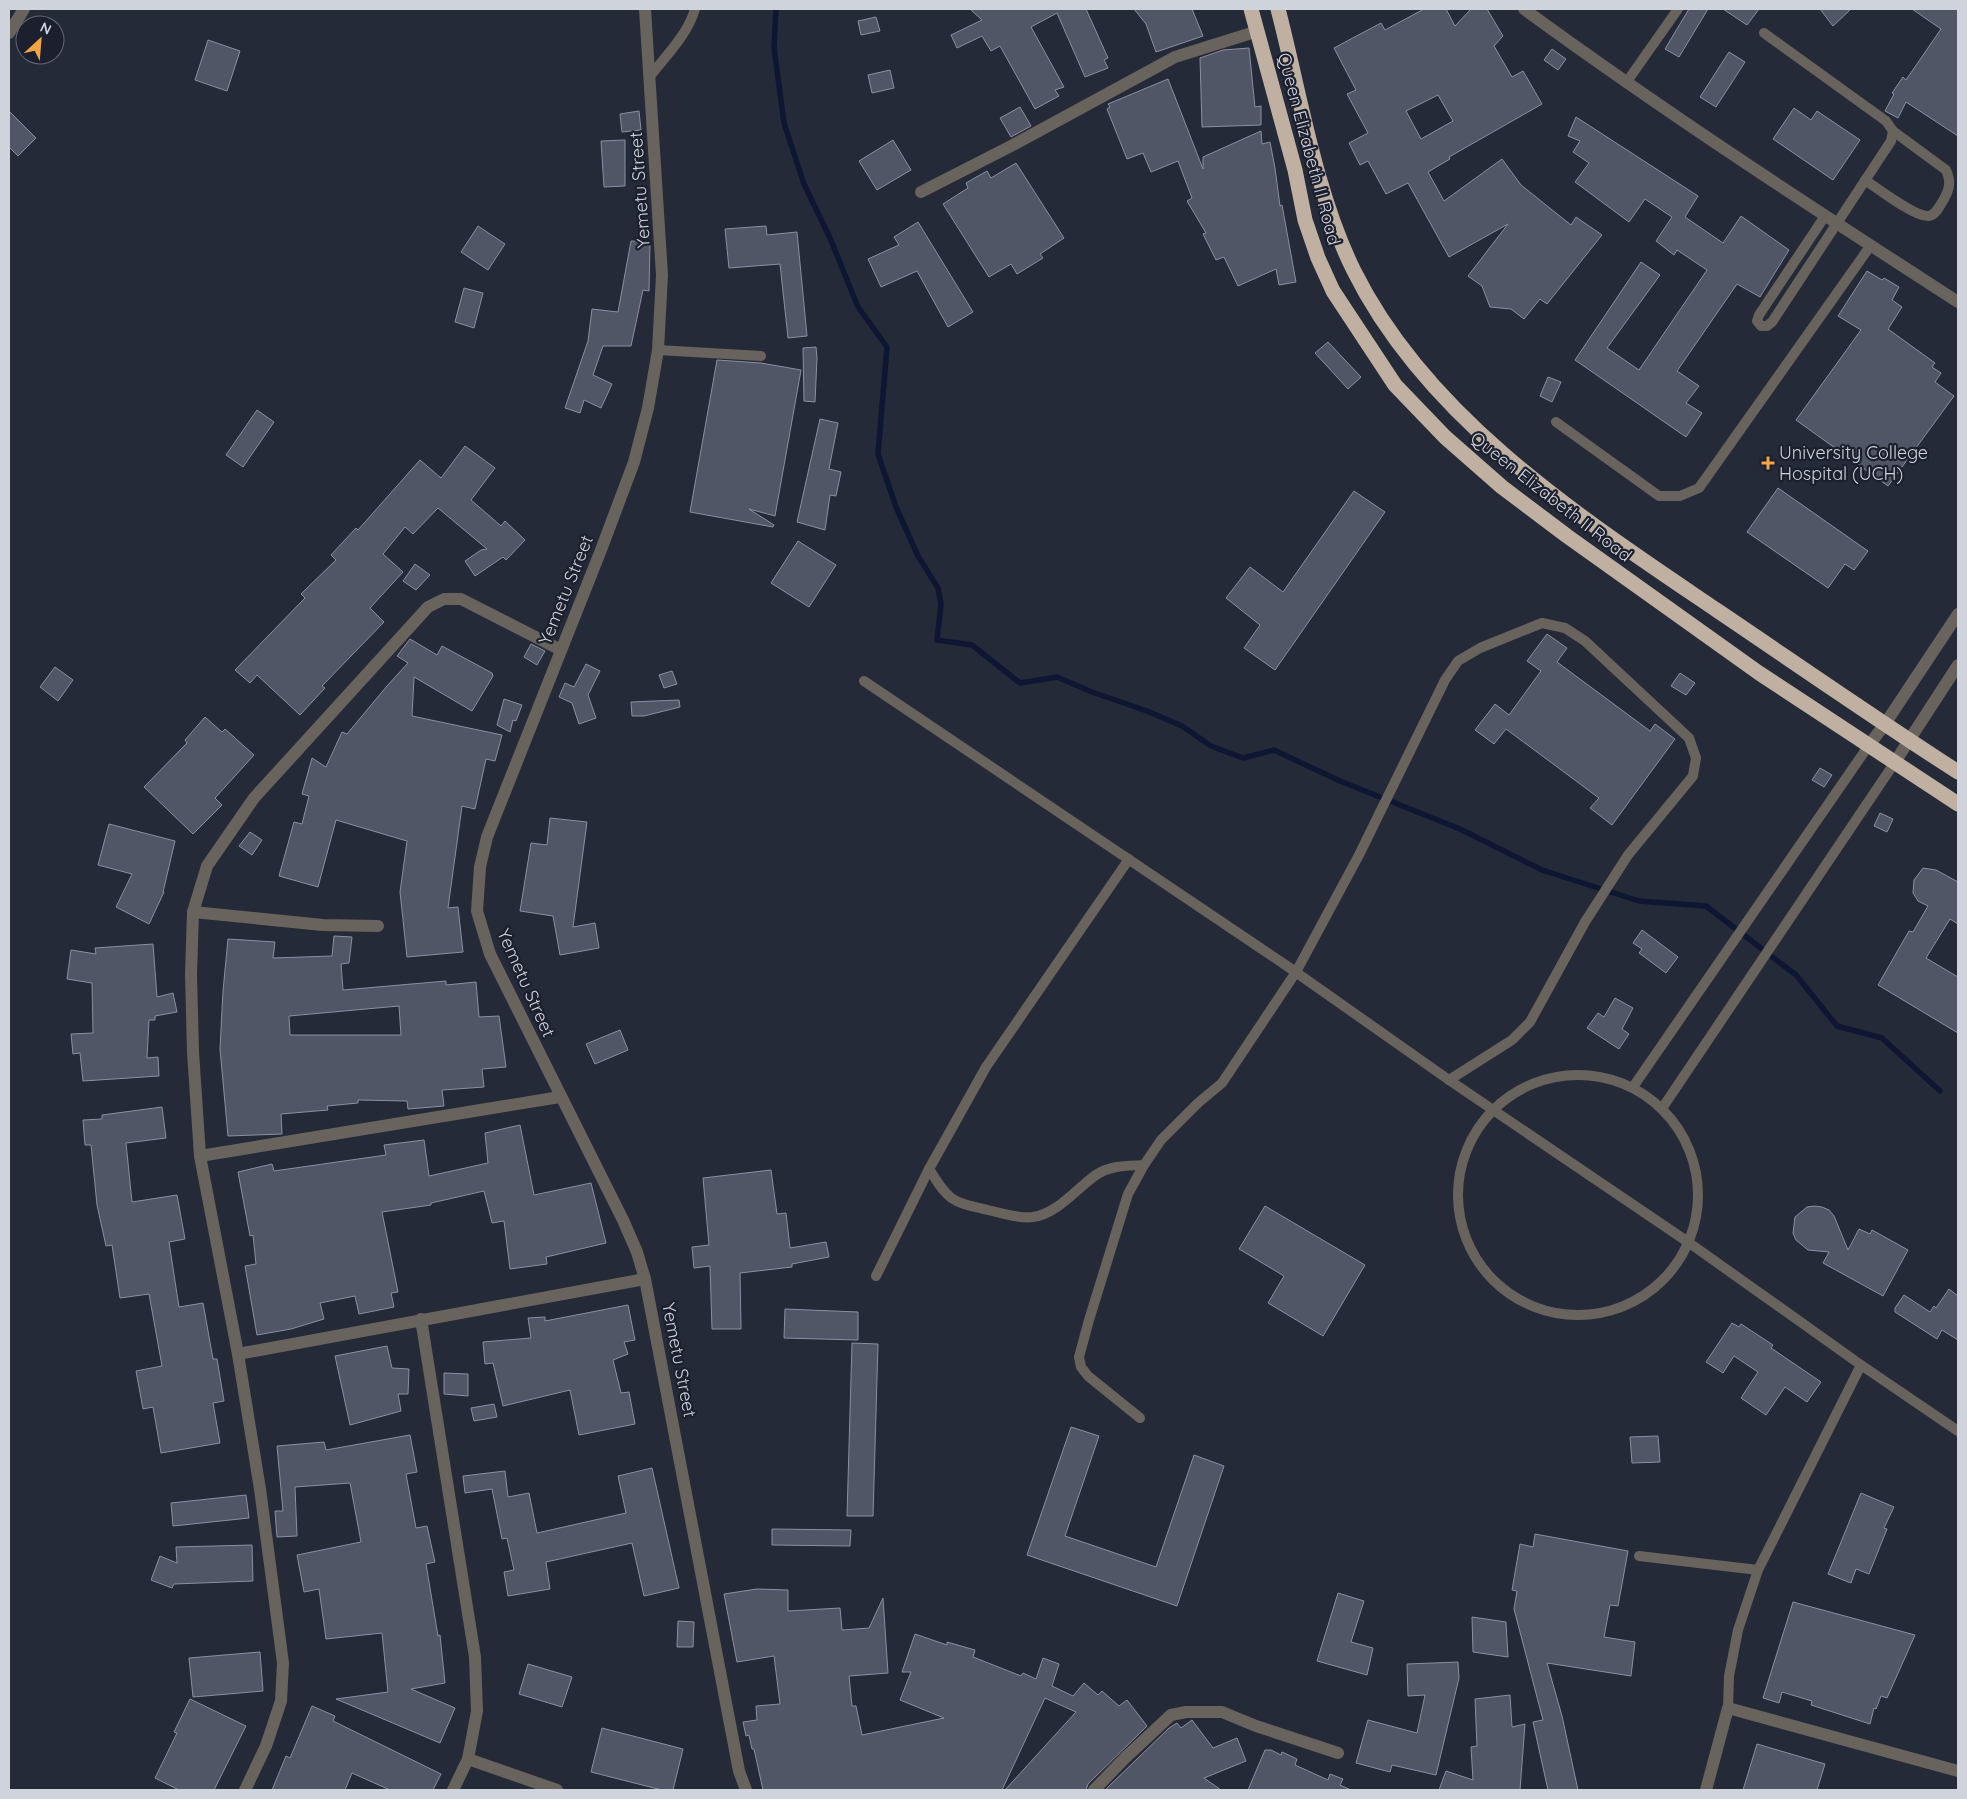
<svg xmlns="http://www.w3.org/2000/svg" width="1967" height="1799" font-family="Quicksand,sans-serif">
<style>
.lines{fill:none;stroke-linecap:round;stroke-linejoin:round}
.stream{stroke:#0e1632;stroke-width:5.5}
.building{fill:#505666;stroke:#8a90a2;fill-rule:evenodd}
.lane{stroke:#69635d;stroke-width:10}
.street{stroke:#69635d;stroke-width:12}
.highway{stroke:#bfb0a1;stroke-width:15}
.poi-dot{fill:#f3a443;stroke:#1c202e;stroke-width:2}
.labels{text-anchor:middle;stroke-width:4.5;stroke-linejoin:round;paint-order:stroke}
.street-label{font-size:18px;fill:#cfd3dc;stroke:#1c202e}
.poi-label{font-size:18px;fill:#cfd3dc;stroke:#1c202e;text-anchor:start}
</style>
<rect width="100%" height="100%" fill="#252a38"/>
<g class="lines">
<path class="stream" d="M776 9 774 48 784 123 804 184 830 238 858 307 887 347 878 454 896 507 918 556 938 588 941 604 937 640 972 645 1020 683 1057 677 1092 692 1147 711 1182 726 1211 746 1243 758 1274 750 1340 781 1460 829 1542 870 1639 901 1706 906 1796 975 1837 1026 1882 1038 1940 1091"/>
</g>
<g class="building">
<path d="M970 9H1086L1108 58 1104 60 1108 68 1085 77 1057 13 1031 27 1064 87 1055 90 1059 96 1035 109 1000 46 991 51 982 36 957 48 951 35 982 20Z"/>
<path d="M1134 9H1192L1203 36 1156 52 1146 24Z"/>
<path d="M1424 9H1446L1455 26 1471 9H1487L1503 36 1494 46 1512 77 1523 71 1542 104 1449 157 1450 159 1428 172 1444 201 1502 159 1521 185 1571 225 1576 217 1602 235 1547 304 1540 299 1524 319 1511 309 1490 307 1482 286 1468 276 1508 224 1449 257 1408 183 1386 194 1368 161 1360 165 1349 143 1368 133 1347 94 1356 90 1334 48 1381 23 1385 30ZM1438 95 1453 121 1421 139 1406 111Z"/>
<path d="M1689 9H1708L1679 57 1665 49Z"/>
<path d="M1723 9H1759L1747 25Z"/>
<path d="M1820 9H1851L1833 26Z"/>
<path d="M1912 9H1958V136L1906 102 1898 118 1885 111 1894 94 1892 93 1903 77 1906 80 1941 29Z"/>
<path d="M876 17 880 31 861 35 858 21Z"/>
<path d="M208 40 240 51 227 91 195 80Z"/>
<path d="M1249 48 1255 107 1261 106V125L1202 127 1200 58 1223 50Z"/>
<path d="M1552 49 1566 59 1558 70 1544 60Z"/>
<path d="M1729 52 1745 62 1716 107 1700 97Z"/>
<path d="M890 70 894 88 872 93 868 75Z"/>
<path d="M1168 79 1203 169V157L1261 131 1262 144 1270 142 1275 168 1280 206 1282 205 1296 282 1279 285 1276 269 1238 286 1224 257 1216 260 1203 234 1206 233 1187 201 1192 198 1178 161 1151 172 1143 153 1127 159 1107 109 1110 107 1108 104Z"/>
<path d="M1020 107 1031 126 1011 137 1000 118Z"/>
<path d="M1794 108 1811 120 1817 111 1860 140 1833 180 1773 139Z"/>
<path d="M9 111 36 138 18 156 9 147Z"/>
<path d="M639 111 641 130 622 132 620 114Z"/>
<path d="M1576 117 1698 196 1685 217 1723 243 1741 216 1789 250 1760 297 1737 284 1677 371 1699 386 1686 403 1702 413 1686 437 1575 360 1641 262 1660 275 1607 348 1639 370 1707 270 1677 250 1674 255 1656 241 1672 217 1645 199 1629 222 1575 182 1589 163 1573 152 1580 141 1568 136Z"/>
<path d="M625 140V186L604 187 601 141Z"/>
<path d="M893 140 911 170 877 190 859 161Z"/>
<path d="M1016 163 1064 238 1040 254 1043 258 1017 274 1011 264 989 277 943 204 968 188 966 183 987 171 991 178Z"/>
<path d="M918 222 973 312 948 327 917 271 881 287 868 259 899 245 894 237Z"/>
<path d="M478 226 505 244 488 270 461 252Z"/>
<path d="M766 226 767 235 797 232 807 336 788 338 780 264 729 268 725 229Z"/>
<path d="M631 241 650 242 649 291 643 290 631 346H603L593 375 612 384 601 408 584 400 580 413 565 408 588 341 592 309 618 312Z"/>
<path d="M1867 271 1882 280 1884 278 1899 287 1892 300 1902 307 1888 329 1935 363 1932 367 1941 373 1935 382 1954 396 1888 486 1796 420 1861 330 1838 316Z"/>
<path d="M464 288 483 293 474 328 455 322Z"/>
<path d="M1328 342 1361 377 1348 389 1315 353Z"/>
<path d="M816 347 817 358 815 402 804 401 803 348Z"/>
<path d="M717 360 761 363 801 370 775 516 749 509 774 525 773 527 690 512Z"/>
<path d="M1548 377 1561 382 1552 402 1540 396Z"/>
<path d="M257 410 274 422 243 467 226 455Z"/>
<path d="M820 419 838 423 829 469 841 472 836 496 830 495 825 530 797 522Z"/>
<path d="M465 446 495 468 471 500 501 526 505 521 525 540 506 560 503 557 475 576 465 561 481 550 487 549 438 508 413 534 405 527 383 554 403 572 370 608 384 622 322 686 325 688 300 715 257 675 250 683 235 670 305 598 301 594 336 560 331 555 356 528 358 530 420 460 441 478Z"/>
<path d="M1778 488 1868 551 1854 570 1845 564 1828 588 1747 532Z"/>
<path d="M1354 491 1385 512 1275 670 1244 648 1260 625 1226 598 1250 567 1283 592Z"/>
<path d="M798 541 836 565 809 607 771 583Z"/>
<path d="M415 564 430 575 416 590 403 581Z"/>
<path d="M1547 634 1567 648 1557 662 1650 731 1655 724 1675 739 1612 825 1590 808 1599 798 1506 729 1494 744 1475 730 1495 704 1509 715 1541 671 1527 661Z"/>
<path d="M410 639 437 655 442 646 492 673 493 676 472 711 414 677 412 716 502 735 495 761 486 759 475 809 462 806 448 908 458 907 463 952 407 957 400 892 407 841 336 820 318 887 279 876 294 822 302 824 309 796 302 794 312 758 326 767 342 732 347 734 387 686 408 663 397 656Z"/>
<path d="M531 644 545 651 537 665 524 657Z"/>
<path d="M586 664 600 671 588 695 596 718 579 724 572 703 559 697 565 683 574 687Z"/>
<path d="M55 667 73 680 58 701 40 687Z"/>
<path d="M672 671 677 684 664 688 659 675Z"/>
<path d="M1680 673 1695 683 1686 695 1671 686Z"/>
<path d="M504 699 522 705 516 721 513 720 510 732 497 725Z"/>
<path d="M679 700 680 707 644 716H632L631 702Z"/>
<path d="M205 717 222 732 225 729 254 755 215 798 222 805 193 834 144 787 187 743 185 740Z"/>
<path d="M1820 768 1832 775 1824 787 1812 780Z"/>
<path d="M1880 813 1893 819 1887 832 1874 826Z"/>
<path d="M550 818 587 822 573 927 595 923 599 948 560 955 553 916 520 911 531 843 547 845Z"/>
<path d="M109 824 175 841 163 892H164L149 924 116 907 132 874 98 865Z"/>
<path d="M250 832 262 840 252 855 239 846Z"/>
<path d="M1923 868 1936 870 1958 882V924L1950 919 1926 958 1958 977V1033L1878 985 1909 931 1913 932 1928 906 1918 901 1913 893 1914 880Z"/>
<path d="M1642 930 1678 957 1666 973 1639 953 1642 949 1633 943Z"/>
<path d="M334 936 352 937 349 963 341 964 343 990 446 981V985L476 982 479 1017 499 1016 506 1067 482 1069 484 1087 442 1090 444 1106 408 1109 407 1101 358 1100V1103L327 1106 328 1110 281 1114 282 1134 228 1136 220 1049 223 991 228 939 275 942 273 958 332 956ZM399 1006 401 1035H290L289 1016Z"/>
<path d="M153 944 157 997 173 993 177 1012 155 1016V1020H149L147 1058 158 1057 159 1076 83 1081 80 1053 73 1054 71 1034 93 1033 92 983 67 979 71 950 96 954 95 948Z"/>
<path d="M1615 998 1633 1008 1622 1029 1629 1034 1619 1049 1587 1028 1598 1013 1604 1017Z"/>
<path d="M620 1030 628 1050 595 1064 586 1044Z"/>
<path d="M162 1107 166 1138 126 1143 132 1202 177 1195 185 1239 169 1242 179 1307 203 1303 213 1359H217L224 1401 213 1403 220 1443 161 1453 153 1407 143 1409 136 1371 162 1366 149 1294 120 1298 112 1245 106 1246 97 1205 91 1145H85L83 1120 102 1119V1115Z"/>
<path d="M520 1125 534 1195 591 1183 606 1243 546 1257 547 1264 510 1269 504 1221 492 1223 484 1191 431 1203V1205L382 1212 398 1292 391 1293 394 1307 359 1314 355 1296 320 1303 324 1319 291 1329 257 1335 245 1266 256 1264 253 1235 250 1236 238 1172 272 1164 274 1171 386 1155 384 1145 424 1140 429 1176 488 1163 485 1133Z"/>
<path d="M771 1170 777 1214 786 1213 790 1248 826 1242 829 1257 792 1264V1267L740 1273 741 1329H712L710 1266 694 1268 692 1247 709 1245 703 1178Z"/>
<path d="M1265 1206 1365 1265 1323 1336 1268 1303 1284 1276 1239 1249Z"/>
<path d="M1814 1206 1822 1207 1829 1210 1834 1216 1848 1250 1859 1229 1870 1234 1872 1230 1908 1250 1883 1296 1823 1263 1829 1252 1808 1250 1796 1240 1793 1233 1795 1217 1807 1207Z"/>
<path d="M1949 1289 1958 1296V1340L1942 1330 1937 1339 1895 1312V1308L1904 1295 1930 1312 1934 1306 1936 1308Z"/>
<path d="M628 1305 635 1340 624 1342 628 1354 613 1360 621 1393 629 1392 635 1424 579 1435 570 1390 503 1406 493 1363 485 1364 483 1342 531 1338 528 1318 545 1317V1321Z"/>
<path d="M785 1309 858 1312V1340L784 1338Z"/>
<path d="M1732 1323 1739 1327 1741 1324 1773 1345 1771 1348 1821 1382 1807 1402 1785 1387 1766 1415 1741 1398 1758 1372 1734 1356 1723 1373 1706 1362Z"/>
<path d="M852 1343 878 1344 873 1516H847Z"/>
<path d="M387 1346 392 1368 409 1369 408 1394H398L401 1411 350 1425 335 1356Z"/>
<path d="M444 1373 468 1374V1396L444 1394Z"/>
<path d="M494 1404 497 1417 474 1421 471 1408Z"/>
<path d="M1071 1427 1099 1436 1065 1536 1156 1567 1194 1455 1224 1466 1177 1606 1027 1555Z"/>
<path d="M410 1435 417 1472 406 1474 416 1528 427 1526 435 1562 426 1564 438 1636 440 1635 445 1683 411 1689 455 1708 440 1743 336 1699 388 1692 382 1633 326 1639 319 1589 304 1592 297 1555 361 1542 350 1483 295 1487 297 1536 277 1537 275 1511H283L277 1446 324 1442 326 1450Z"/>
<path d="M1658 1436 1660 1462 1632 1463 1630 1437Z"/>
<path d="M652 1468 679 1588 644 1596 632 1543 546 1562 550 1589 508 1596 504 1572 514 1570 507 1538 502 1539 492 1489 465 1493 463 1476 505 1471 508 1497 529 1493 537 1533 626 1513 618 1476Z"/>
<path d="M1861 1493 1894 1507 1884 1528 1887 1529 1869 1574 1856 1569 1851 1583 1828 1574Z"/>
<path d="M246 1495 249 1518 173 1526 171 1503Z"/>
<path d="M772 1529 851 1530 850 1546 772 1545Z"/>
<path d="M1535 1534 1628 1551 1618 1606 1610 1605 1604 1637 1635 1642 1631 1676 1547 1663 1562 1716 1578 1790H1548L1533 1722 1543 1720 1514 1609 1517 1591 1512 1590 1520 1544 1533 1547Z"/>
<path d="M252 1545 253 1581 174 1584 172 1588 151 1580 160 1556 177 1563 176 1547Z"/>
<path d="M757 1589 788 1590V1611L840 1608 842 1630 869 1628 883 1598 888 1673 849 1676 852 1706H856L862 1735 944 1718 900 1700 911 1672H902L915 1634 947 1645V1642L975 1650 973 1657 1021 1676 1023 1673 1036 1679 1043 1658 1059 1664 1052 1686 1073 1696 1084 1683 1098 1695 1102 1691 1119 1706 1127 1700 1147 1726 1088 1784 1086 1790H1005L1076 1712 1045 1698 1002 1790H763L754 1749H752L749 1735 746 1736 743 1722 757 1720 756 1706 780 1704 774 1656 737 1662 724 1594Z"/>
<path d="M1338 1593 1364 1601 1351 1642 1373 1648 1367 1675 1317 1661Z"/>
<path d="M1793 1602 1915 1635 1887 1698 1881 1696 1876 1709 1874 1708 1870 1724 1811 1705 1812 1701 1782 1692 1779 1703 1763 1698Z"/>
<path d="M1472 1617 1506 1622 1508 1657 1473 1652Z"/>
<path d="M678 1621 694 1622 693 1647H677Z"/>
<path d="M260 1652 263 1691 193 1697 189 1658Z"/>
<path d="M1458 1662 1459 1678 1436 1775 1392 1765 1390 1772 1356 1763 1368 1720 1417 1733 1425 1695 1408 1696 1407 1664Z"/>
<path d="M528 1664 572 1677 562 1707 519 1694Z"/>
<path d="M1510 1695 1512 1727 1525 1724 1520 1790H1439L1446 1771 1473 1780 1471 1747 1477 1746 1475 1699Z"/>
<path d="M190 1699 246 1726 214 1790H179L155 1778 177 1733 174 1732Z"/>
<path d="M312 1706 335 1716 333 1721 441 1774 433 1790H390L352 1773 345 1790H272L286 1756 290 1758Z"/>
<path d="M1192 1720 1213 1748 1237 1738 1246 1761 1204 1778 1221 1790H1105L1169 1728 1177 1723 1181 1728Z"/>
<path d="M602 1728 683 1749 673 1790H662L591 1772Z"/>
<path d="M1757 1744 1825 1764 1817 1790H1743Z"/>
<path d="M1265 1750H1271L1281 1755 1282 1752 1297 1759 1295 1765 1328 1780 1330 1774 1343 1779 1340 1785 1351 1790H1248Z"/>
</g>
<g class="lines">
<g class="lane">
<path d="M1764 33 1886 121 1893 131 1891 141 1772 322 1767 326H1761L1757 321 1759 315 1825 216"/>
<path d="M650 76C666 56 688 34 695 9"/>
<path d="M1626 83 1678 9"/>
<path d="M1865 180C1877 188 1916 218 1929 216 1937 214 1940 205 1944 199 1950 188 1951 181 1946 170L1893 131"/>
<path d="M658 350 761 356"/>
<path d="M1556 422 1659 496H1680L1699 488 1871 245"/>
<path d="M864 681 1287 966 1449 1080 1688 1242 1861 1365 1958 1431"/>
<circle cx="1578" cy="1195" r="120"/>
<path d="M1633 1087 1869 745"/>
<path d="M1663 1107 1895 762"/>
<path d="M929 1169C950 1202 950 1201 988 1210 1002 1213 1019 1219 1033 1217 1057 1214 1077 1188 1096 1175 1110 1165 1128 1166 1144 1165"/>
<path d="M876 1276 929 1169 986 1067 1129 859"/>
<path d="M1140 1418 1088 1376 1081 1367 1079 1357 1089 1320 1128 1194 1144 1165 1161 1140 1198 1103 1222 1083 1296 972 1359 855 1445 680 1458 661 1480 648 1542 623 1565 628 1585 641 1689 738 1696 758 1693 776 1628 855 1585 922 1530 1022 1512 1040 1449 1080"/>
<path d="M1639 1556 1758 1570"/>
<path d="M1728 1708 1729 1676 1738 1630 1758 1570 1861 1365"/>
</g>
<g class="street">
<path d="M645 9 662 275 658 350 648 408 634 462 601 550 487 837 480 867 477 911 490 954 623 1220 637 1252 645 1279 739 1771 746 1790"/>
<path d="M1524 9C1665 112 1811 207 1958 302"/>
<path d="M9 33 24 9"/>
<path d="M921 192 1013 145 1175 57 1258 31"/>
<path d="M1869 745 1885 724 1958 614"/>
<path d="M1895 762 1958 665"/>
<path d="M193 912 323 925 378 926"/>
<path d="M200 1156 560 1097"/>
<path d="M421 1319 475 1657 477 1711 468 1759 453 1790"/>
<path d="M238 1354 645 1279"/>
<path d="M468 1759 557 1790"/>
<path d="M245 1790 266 1746 281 1701 283 1663 260 1489 238 1354 200 1156 193 1052 191 974 193 912 207 866 254 798 428 607 444 599H461L561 650"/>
<path d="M1094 1790 1126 1757 1171 1715 1186 1712H1222L1256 1726 1338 1753"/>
<path d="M1706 1790 1728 1708 1958 1771"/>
</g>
<g class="highway">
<path d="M1251 9 1295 170 1305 220 1318 258 1333 291 1395 385 1445 437 1502 487 1567 536 1759 673 1958 804"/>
<path d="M1278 9C1300 93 1315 193 1354 271 1428 420 1584 520 1718 611 1798 665 1877 720 1958 772"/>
</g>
</g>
<path class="poi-dot" d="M1765.5 455.5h5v5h5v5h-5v5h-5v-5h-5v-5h5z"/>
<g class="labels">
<g class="street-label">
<text transform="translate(1309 149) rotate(75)" y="6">Queen Elizabeth II Road</text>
<text transform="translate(640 190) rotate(-94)" y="6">Yemetu Street</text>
<text transform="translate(1551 497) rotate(38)" y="6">Queen Elizabeth II Road</text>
<text transform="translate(566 590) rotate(-68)" y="6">Yemetu Street</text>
<text transform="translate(526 983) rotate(66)" y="6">Yemetu Street</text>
<text transform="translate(679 1360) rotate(79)" y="6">Yemetu Street</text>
</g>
<g class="poi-label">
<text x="1779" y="459">University College<tspan x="1779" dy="21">Hospital (UCH)</tspan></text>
</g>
</g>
<rect width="1967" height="1799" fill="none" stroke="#cfd3dc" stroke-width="20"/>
<g transform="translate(40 40) rotate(26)"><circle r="24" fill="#1c202e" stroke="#646874"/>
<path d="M0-4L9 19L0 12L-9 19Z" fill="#f3a443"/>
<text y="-8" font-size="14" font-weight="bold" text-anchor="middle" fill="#cfd3dc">N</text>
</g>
</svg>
